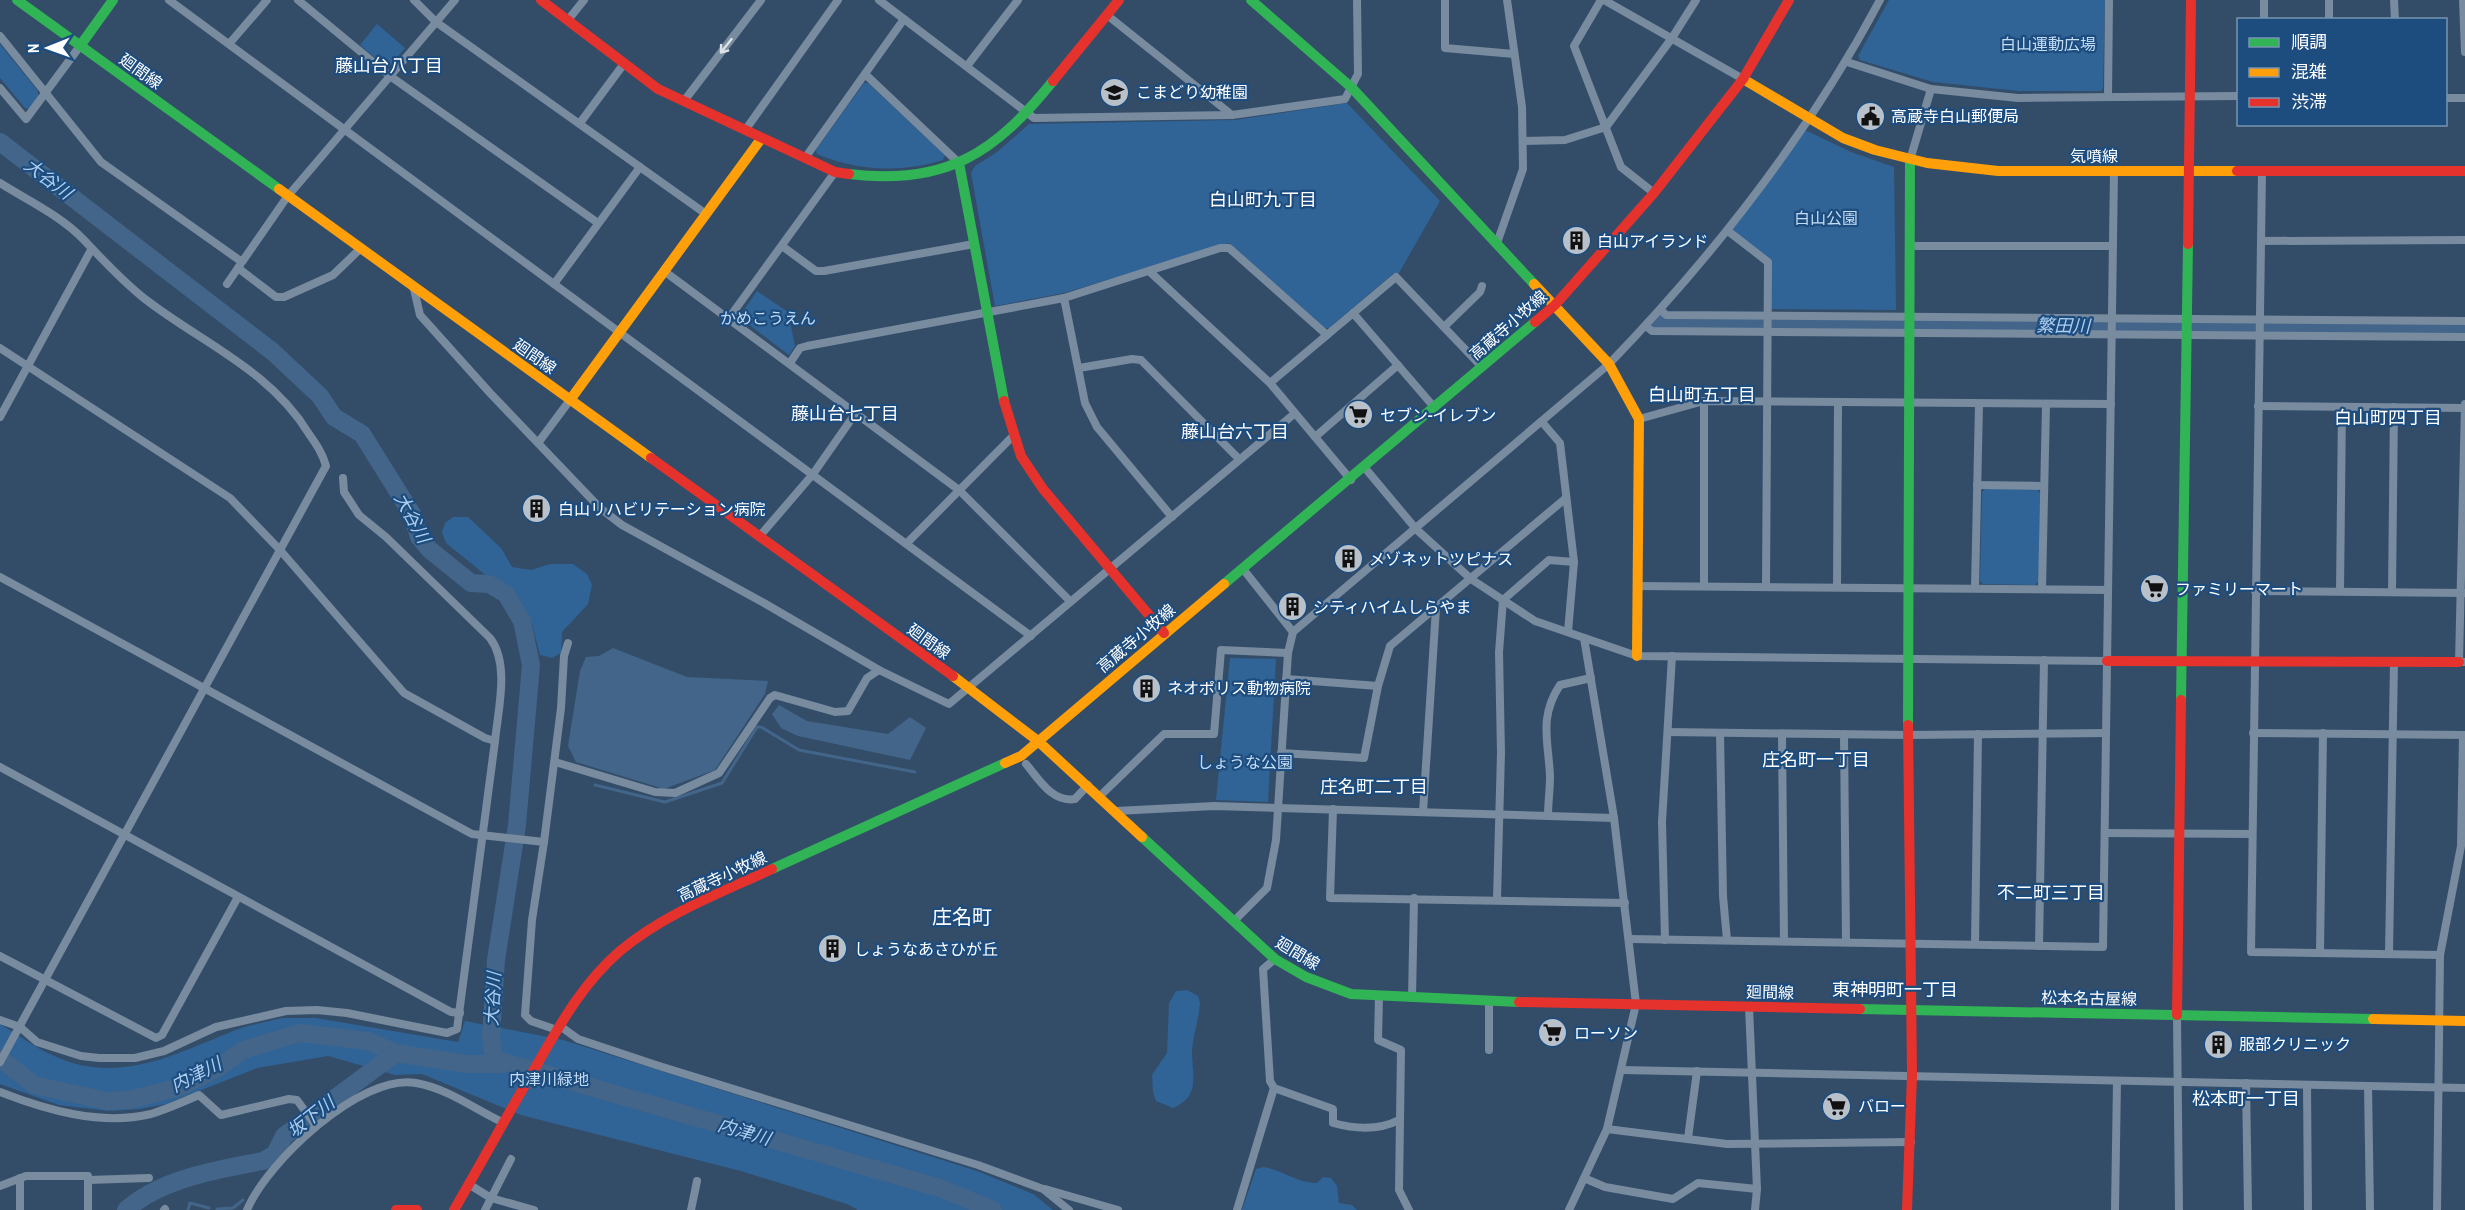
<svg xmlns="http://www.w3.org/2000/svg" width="2465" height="1210" font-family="'Archivo Narrow','Noto Sans JP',sans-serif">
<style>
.green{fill:#306396}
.water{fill:#426589}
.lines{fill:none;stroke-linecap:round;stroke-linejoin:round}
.stream{stroke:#426589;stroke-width:3}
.river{stroke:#426589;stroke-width:18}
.street{stroke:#788b9f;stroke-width:8}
.fast{stroke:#30b455;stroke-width:10}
.slow{stroke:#ff9f0a;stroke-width:10}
.jam{stroke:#e5322d;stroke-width:10}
.oneway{stroke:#dde2e7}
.labels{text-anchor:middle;stroke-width:4.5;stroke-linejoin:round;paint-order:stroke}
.park-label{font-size:16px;fill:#c4ddf6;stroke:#1d4c7f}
.street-label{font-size:16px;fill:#fff;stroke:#1d4c7f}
.poi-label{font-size:16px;fill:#fff;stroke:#1d4c7f;text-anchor:start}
.neighbourhood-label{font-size:18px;fill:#fff;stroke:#1d4c7f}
.water-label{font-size:18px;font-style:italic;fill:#abcef0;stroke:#1d4c7f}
.quarter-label{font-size:20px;fill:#fff;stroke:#1d4c7f}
</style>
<rect width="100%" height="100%" fill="#334d69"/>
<g class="green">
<path d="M1889 0H2105L2103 88 2101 91H2019L1933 82 1860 60 1858 56Z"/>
<path d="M377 24 405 48 390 66 386 67 360 45Z"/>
<path d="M0 44 38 91V96L29 109 25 108 0 78Z"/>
<path d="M864 83H868L945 155 943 160C901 173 857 171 817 154L816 150Z"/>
<path d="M1347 103 1440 201 1399 273H1394L1329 328H1325L1229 243 1064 293 995 306 971 173 975 166 997 152 1029 124 1235 120Z"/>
<path d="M1805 130 1851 152 1894 167 1896 310 1770 309V259L1732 229Z"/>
<path d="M757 291 788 312 795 346 789 355 739 317Z"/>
<path d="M1985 489H2036L2040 493 2039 581 2035 585 1983 584 1980 581 1982 492Z"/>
<path d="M453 517H468L501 548 512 567 531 570 550 564H573L587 574 592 585 588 604 562 632 561 653 552 658 540 655 532 624 509 594 446 543 442 532 445 523Z"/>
<path d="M1230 658 1276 659 1268 802 1216 800Z"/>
<path d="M1187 990 1198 996 1200 1003C1199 1019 1193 1035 1192 1051 1192 1076 1201 1096 1173 1108L1156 1101 1153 1092 1152 1075 1167 1053 1169 1003 1176 991Z"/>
<path d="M282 1018H316L458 1042 465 1021 563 1040 977 1171 1033 1194 1053 1210H858L847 1204 741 1171 521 1115 422 1074 395 1075 328 1056 257 1068 166 1104 139 1109 109 1111 59 1105 0 1084V1024C17 1034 34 1047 52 1055 116 1086 174 1055 233 1031 249 1025 266 1022 282 1018Z"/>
<path d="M1264 1167C1284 1171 1297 1183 1317 1183L1323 1177 1331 1178 1337 1186 1339 1203 1352 1205 1357 1210H1242L1256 1169Z"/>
</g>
<g class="water">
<path d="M613 648 687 677 768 681 765 694 715 770 664 789 576 762 568 746 580 671 586 657 599 656Z"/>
<path d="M779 705 807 721 888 734 910 717 926 728 910 760 798 736 781 728 772 714Z"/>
</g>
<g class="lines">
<g class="stream">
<path d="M595 785 665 802 722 783 757 727H761L799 750 915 772"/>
<path d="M262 1167 263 1161"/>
<path d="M217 1209 233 1208 243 1200"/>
<path d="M188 1210 190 1203 209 1208"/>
</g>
<g class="river">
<path d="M0 142 273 352 320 396 334 417 362 434 412 514 419 537 430 550 471 583 489 584 506 594 522 621 531 665 517 825 496 960 491 1037 494 1059 940 1188 993 1210"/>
<path d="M1660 322 2465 330"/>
<path d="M0 1058 34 1085 107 1101 129 1100 180 1087 218 1068 243 1050 300 1033 368 1041 396 1053"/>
<path d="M126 1210C162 1178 217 1170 263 1161L275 1154 284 1136 396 1053 466 1064H502"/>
</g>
<g class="street">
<path d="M169 0 1031 636"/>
<path d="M298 0 390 76 598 223"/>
<path d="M414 0 436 22 706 214"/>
<path d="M879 0 1034 118 1232 115 1345 99 1358 74 1357 0"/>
<path d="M1445 0V48L1514 54"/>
<path d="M1601 0 1574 46 1621 167 1654 193"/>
<path d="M1604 0 1743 79"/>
<path d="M2329 0V20"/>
<path d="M2394 0 2395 20"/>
<path d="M2463 0 2465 52"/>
<path d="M1107 15 1232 115"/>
<path d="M568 20 584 0"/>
<path d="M2264 20V0"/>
<path d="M0 36 101 162 242 262 287 197 455 0"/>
<path d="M229 44 267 0"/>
<path d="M1847 62 1931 89 2018 98 2238 96"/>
<path d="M967 66 1018 0"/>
<path d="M865 74 959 163"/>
<path d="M0 88 26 119 80 46"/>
<path d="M2108 97 2109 0"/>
<path d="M2446 98H2465"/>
<path d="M684 101 761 0"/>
<path d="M580 123 623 65"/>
<path d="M746 129 838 0"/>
<path d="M1523 141 1565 140 1606 127 1672 38 1696 0"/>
<path d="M805 158 904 19"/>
<path d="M1910 160 1931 89"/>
<path d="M2262 171 2251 952 2440 955"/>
<path d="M0 183C27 200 61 216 83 239 103 260 122 281 145 299 202 343 270 370 309 434 316 444 323 454 326 466L0 1062"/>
<path d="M1728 231 1768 262 1766 586"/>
<path d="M2261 241 2465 240"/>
<path d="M1497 243 1523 169 1522 107 1507 0"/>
<path d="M782 246 816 271H824L974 244"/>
<path d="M1910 246H2113"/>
<path d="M238 268 276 297H284L333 275 360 249"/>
<path d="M664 271 959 490 1070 601"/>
<path d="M1149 271 1270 383 1351 480"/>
<path d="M227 284 240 265"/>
<path d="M554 284 640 167"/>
<path d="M414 289 420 315 490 393 600 508 622 525 764 603 879 670 949 704 1294 414"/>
<path d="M1064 298 1085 403 1097 427 1172 517"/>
<path d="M1661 310 1666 315 2465 321"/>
<path d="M1353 313 1434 407"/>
<path d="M729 318 835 172"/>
<path d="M1646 326 1652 331 2465 337"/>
<path d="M1444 327 1480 292 1482 286"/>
<path d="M0 348 230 498 280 550 404 693 485 738 495 741"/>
<path d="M790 363 800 348 807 346 1064 298 1220 248H1229L1327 335"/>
<path d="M1079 368 1132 359 1141 360 1239 459"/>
<path d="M1270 383 1396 277 1482 367"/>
<path d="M2465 404 2459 662H2465"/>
<path d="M2258 406 2465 408"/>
<path d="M0 417 91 250"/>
<path d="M1639 419 1704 401 2111 404"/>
<path d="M1542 422 1560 443 1574 562 1568 632"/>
<path d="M1315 437 1398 365"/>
<path d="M538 443 570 400"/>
<path d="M1365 468 1416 529 1471 579 1535 621 1637 656 2107 661"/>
<path d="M1977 485 2044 486"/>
<path d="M759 537 813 474 855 414"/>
<path d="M907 543 1013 436"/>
<path d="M1243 569 1293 632"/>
<path d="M0 577 472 834 544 842 532 920 525 1015 531 1021 557 1030"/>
<path d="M1704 585V401"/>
<path d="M1637 586 2108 590"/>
<path d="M1837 587 1838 402"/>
<path d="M1975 588 1979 404"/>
<path d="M2042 589 2046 405"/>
<path d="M2255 591 2464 593"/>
<path d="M2340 591 2342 407"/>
<path d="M2392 591 2394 407"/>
<path d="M1286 679 1378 686"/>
<path d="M1668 732 1908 735 2106 733"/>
<path d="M1720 733 1723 896 1727 940"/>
<path d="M2253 733 2465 735"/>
<path d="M1782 734 1784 941"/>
<path d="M1844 734 1846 942"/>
<path d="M1281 753 1364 758 1378 686 1390 646 1566 498"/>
<path d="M555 762 655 792 675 793 719 773 770 698 775 695 835 712 848 711 867 678 879 670"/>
<path d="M1026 764C1038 778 1052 803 1075 799L1088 785"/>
<path d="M0 767 451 1012 460 1013"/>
<path d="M1100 796 1164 734H1214L1221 650 1288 653"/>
<path d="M1333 809 1330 898 1625 903"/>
<path d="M1116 811 1214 806 1614 818"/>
<path d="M1423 812 1436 608"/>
<path d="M1548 815C1548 803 1550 790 1550 777 1549 743 1538 718 1560 685L1591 678"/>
<path d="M2105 833 2252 834"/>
<path d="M544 842 561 708 564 656 568 643"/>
<path d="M1497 899 1501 753 1499 652 1503 600 1549 560 1574 562"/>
<path d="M1234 921 1267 888 1276 840 1288 653 1293 632 1609 364C1714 255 1809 134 1880 0"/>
<path d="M1630 939 2103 947 2114 171"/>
<path d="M1665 940 1662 822 1672 656"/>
<path d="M1975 944 1978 734"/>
<path d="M2039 946 2044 660"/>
<path d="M2320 952 2323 733"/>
<path d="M2389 954 2394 662"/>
<path d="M0 956 156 1038 162 1035 238 897"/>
<path d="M1379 996 1378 1040 1401 1050 1399 1190 1409 1210"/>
<path d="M1412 998 1414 898"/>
<path d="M1489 1001V1050"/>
<path d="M1749 1007 1757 1189 1755 1210"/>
<path d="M2177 1015 2179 1210"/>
<path d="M0 1020 20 1027 37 1042 81 1056 99 1058H135L164 1051 216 1027 286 1011 317 1010 347 1013 447 1033 457 1029 495 741C498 710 510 664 490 638L386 537 359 515 344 492 343 478"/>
<path d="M560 1026 578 1039 656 1065 978 1165 1043 1189 1069 1210"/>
<path d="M1622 1070 2465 1088"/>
<path d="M2246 1083 2248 1210"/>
<path d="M2307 1085 2308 1210"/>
<path d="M2368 1086 2370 1210"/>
<path d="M1274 1088 1333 1109V1123C1355 1129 1378 1131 1399 1120"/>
<path d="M0 1092C46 1110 101 1126 151 1114 167 1109 183 1102 199 1095L221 1115 289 1099 297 1100 316 1126"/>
<path d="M1607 1129 1727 1144 1911 1142"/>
<path d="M1688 1138 1697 1071"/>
<path d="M20 1178V1210"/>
<path d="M1584 1178 1605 1187 1673 1199 1698 1183 1757 1189"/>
<path d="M88 1180 149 1178"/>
<path d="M470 1185 491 1198 534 1210"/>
<path d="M0 1186 26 1176H88V1210"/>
<path d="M1045 1189 1118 1210"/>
<path d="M164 1210 165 1209"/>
<path d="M247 1210C267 1162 361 1073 416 1083 449 1089 474 1109 504 1123"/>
<path d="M485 1210 511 1159"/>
<path d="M691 1210 697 1181"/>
<path d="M1237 1210 1274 1088 1270 1081 1263 969 1275 959"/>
<path d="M1569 1210 1607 1129 1636 1004 1614 818 1584 638"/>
<path d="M2115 1210 2117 1081"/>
<path d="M2437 1210 2440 955 2461 846 2463 735"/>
</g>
<g class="fast">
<path d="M17 0 279 189"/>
<path d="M1251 0 1352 88 1534 284"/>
<path d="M80 46 113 0"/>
<path d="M959 163 1004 401"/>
<path d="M849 174C946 186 995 153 1053 81"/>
<path d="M1224 584 1535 322"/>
<path d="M2181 700 2188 244"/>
<path d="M1908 725 1910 160"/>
<path d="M1142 837 1275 959 1306 977 1351 994 1519 1002"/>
<path d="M772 869 1005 763"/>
<path d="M1860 1009 2373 1019"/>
</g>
<g class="slow">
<path d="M1743 79 1843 138 1875 150 1927 163 1998 171H2237"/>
<path d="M279 189 651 458"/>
<path d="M1534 284 1609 364 1639 419 1637 656"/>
<path d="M570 400 761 139"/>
<path d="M953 676 1038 741 1142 837"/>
<path d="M1005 763 1021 756 1224 584"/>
<path d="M2373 1019 2465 1021"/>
</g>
<g class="jam">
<path d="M541 0 658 89 835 172 849 174"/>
<path d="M1053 81 1119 0"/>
<path d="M2237 171H2465"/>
<path d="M2188 244 2191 0"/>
<path d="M1535 322 1555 305 1654 193 1743 79 1789 0"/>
<path d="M1004 401 1021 456 1043 489 1164 633"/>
<path d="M651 458 953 676"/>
<path d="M2107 661 2459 662"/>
<path d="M1519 1002 1860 1009"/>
<path d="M2177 1015 2181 700"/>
<path d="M396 1210H417"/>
<path d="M454 1210C479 1167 503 1123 528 1080 555 1034 579 986 620 951 664 914 720 893 772 869"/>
<path d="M1907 1210 1912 1075 1908 725"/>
</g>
</g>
<defs><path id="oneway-shaft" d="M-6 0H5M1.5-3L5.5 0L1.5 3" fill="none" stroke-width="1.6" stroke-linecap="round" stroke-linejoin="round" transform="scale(1.5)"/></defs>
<use class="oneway" href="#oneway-shaft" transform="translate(726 46) rotate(128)"/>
<defs>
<symbol id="school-disc" viewBox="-11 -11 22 22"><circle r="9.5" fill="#b8c1ca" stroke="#1d4c7f"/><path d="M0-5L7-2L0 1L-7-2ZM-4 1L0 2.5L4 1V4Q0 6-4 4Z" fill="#111"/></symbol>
<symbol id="civic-disc" viewBox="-11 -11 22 22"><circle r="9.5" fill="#b8c1ca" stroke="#1d4c7f"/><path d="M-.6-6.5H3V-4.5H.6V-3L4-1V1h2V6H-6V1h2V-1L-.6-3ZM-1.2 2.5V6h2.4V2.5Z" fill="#111"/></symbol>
<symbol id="building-disc" viewBox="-11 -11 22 22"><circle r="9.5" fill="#b8c1ca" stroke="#1d4c7f"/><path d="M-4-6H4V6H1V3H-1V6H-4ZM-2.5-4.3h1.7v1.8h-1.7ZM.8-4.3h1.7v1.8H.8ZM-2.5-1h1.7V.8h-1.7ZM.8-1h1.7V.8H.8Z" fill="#111"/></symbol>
<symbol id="supermarket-disc" viewBox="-11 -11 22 22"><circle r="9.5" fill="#b8c1ca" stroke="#1d4c7f"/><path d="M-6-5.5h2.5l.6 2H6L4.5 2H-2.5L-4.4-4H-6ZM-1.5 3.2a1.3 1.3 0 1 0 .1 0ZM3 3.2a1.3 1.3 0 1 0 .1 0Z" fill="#111"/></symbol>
</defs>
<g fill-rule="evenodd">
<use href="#school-disc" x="1098" y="76" width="33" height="33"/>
<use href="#civic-disc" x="1854" y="100" width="33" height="33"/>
<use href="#building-disc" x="1560" y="224" width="33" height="33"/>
<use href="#supermarket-disc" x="1342" y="398" width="33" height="33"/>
<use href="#building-disc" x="520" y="492" width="33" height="33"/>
<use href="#building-disc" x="1332" y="542" width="33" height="33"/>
<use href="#supermarket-disc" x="2138" y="572" width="33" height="33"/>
<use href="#building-disc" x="1276" y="590" width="33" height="33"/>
<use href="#building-disc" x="1130" y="672" width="33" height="33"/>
<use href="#building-disc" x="816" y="932" width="33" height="33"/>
<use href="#supermarket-disc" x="1536" y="1016" width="33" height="33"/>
<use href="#building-disc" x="2202" y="1028" width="33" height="33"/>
<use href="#supermarket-disc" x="1820" y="1090" width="33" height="33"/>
</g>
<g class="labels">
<g class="park-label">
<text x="2048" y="50">白山運動広場</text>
<text x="1826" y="224">白山公園</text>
<text x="768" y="324">かめこうえん</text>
<text x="1245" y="768">しょうな公園</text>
<text x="549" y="1085">内津川緑地</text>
</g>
<g class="street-label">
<text transform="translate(141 71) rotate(36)" y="6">廻間線</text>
<text x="2094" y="162">気噴線</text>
<text transform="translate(1508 325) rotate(-41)" y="6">高蔵寺小牧線</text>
<text transform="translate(535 356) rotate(35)" y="6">廻間線</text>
<text transform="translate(1136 638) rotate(-40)" y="6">高蔵寺小牧線</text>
<text transform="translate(929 641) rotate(36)" y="6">廻間線</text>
<text transform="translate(722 876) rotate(-25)" y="6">高蔵寺小牧線</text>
<text transform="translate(1298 953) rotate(31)" y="6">廻間線</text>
<text transform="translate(1770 992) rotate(1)" y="6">廻間線</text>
<text transform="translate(2089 998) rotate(1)" y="6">松本名古屋線</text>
</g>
<g class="poi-label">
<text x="1136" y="98">こまどり幼稚園</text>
<text x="1891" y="122">高蔵寺白山郵便局</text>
<text x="1597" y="247">白山アイランド</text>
<text x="1380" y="421">セブン-イレブン</text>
<text x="558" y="515">白山リハビリテーション病院</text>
<text x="1369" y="565">メゾネットツピナス</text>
<text x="2175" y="595">ファミリーマート</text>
<text x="1313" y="613">シティハイムしらやま</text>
<text x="1167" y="694">ネオポリス動物病院</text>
<text x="854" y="955">しょうなあさひが丘</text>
<text x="1574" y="1039">ローソン</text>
<text x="2239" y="1050">服部クリニック</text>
<text x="1858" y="1112">バロー</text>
</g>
<g class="neighbourhood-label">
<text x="389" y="72">藤山台八丁目</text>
<text x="1263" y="206">白山町九丁目</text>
<text x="1702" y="401">白山町五丁目</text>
<text x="845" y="420">藤山台七丁目</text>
<text x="2388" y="424">白山町四丁目</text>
<text x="1235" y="438">藤山台六丁目</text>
<text x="1816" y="766">庄名町一丁目</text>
<text x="1374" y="793">庄名町二丁目</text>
<text x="2051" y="899">不二町三丁目</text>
<text x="1895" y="996">東神明町一丁目</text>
<text x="2246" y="1105">松本町一丁目</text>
</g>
<g class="water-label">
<text transform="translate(48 179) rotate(37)" y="6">大谷川</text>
<text transform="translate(2063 326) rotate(1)" y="6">繁田川</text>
<text transform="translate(412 518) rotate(61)" y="6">大谷川</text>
<text transform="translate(493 999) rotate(-87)" y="6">大谷川</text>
<text transform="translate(196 1075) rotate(-27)" y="6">内津川</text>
<text transform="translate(311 1117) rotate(-38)" y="6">坂下川</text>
<text transform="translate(744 1132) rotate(16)" y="6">内津川</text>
</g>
<g class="quarter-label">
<text x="962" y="924">庄名町</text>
</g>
</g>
<rect x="2237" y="18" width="210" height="108" fill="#1d4c7f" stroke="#7794b2" stroke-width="1.5"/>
<rect x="2249" y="38" width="30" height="9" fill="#30b455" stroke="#7794b2" stroke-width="1.5"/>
<text x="2291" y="48" font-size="18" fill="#ffffff">順調</text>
<rect x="2249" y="68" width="30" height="9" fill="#ff9f0a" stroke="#7794b2" stroke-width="1.5"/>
<text x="2291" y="78" font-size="18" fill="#ffffff">混雑</text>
<rect x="2249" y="98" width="30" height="9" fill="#e5322d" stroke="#7794b2" stroke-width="1.5"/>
<text x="2291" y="108" font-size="18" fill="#ffffff">渋滞</text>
<g transform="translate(48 48) rotate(269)" stroke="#1d4c7f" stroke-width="4.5" paint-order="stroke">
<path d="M0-4.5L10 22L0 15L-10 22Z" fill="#ffffff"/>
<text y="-9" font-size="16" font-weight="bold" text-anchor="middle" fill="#ffffff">N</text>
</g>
</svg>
